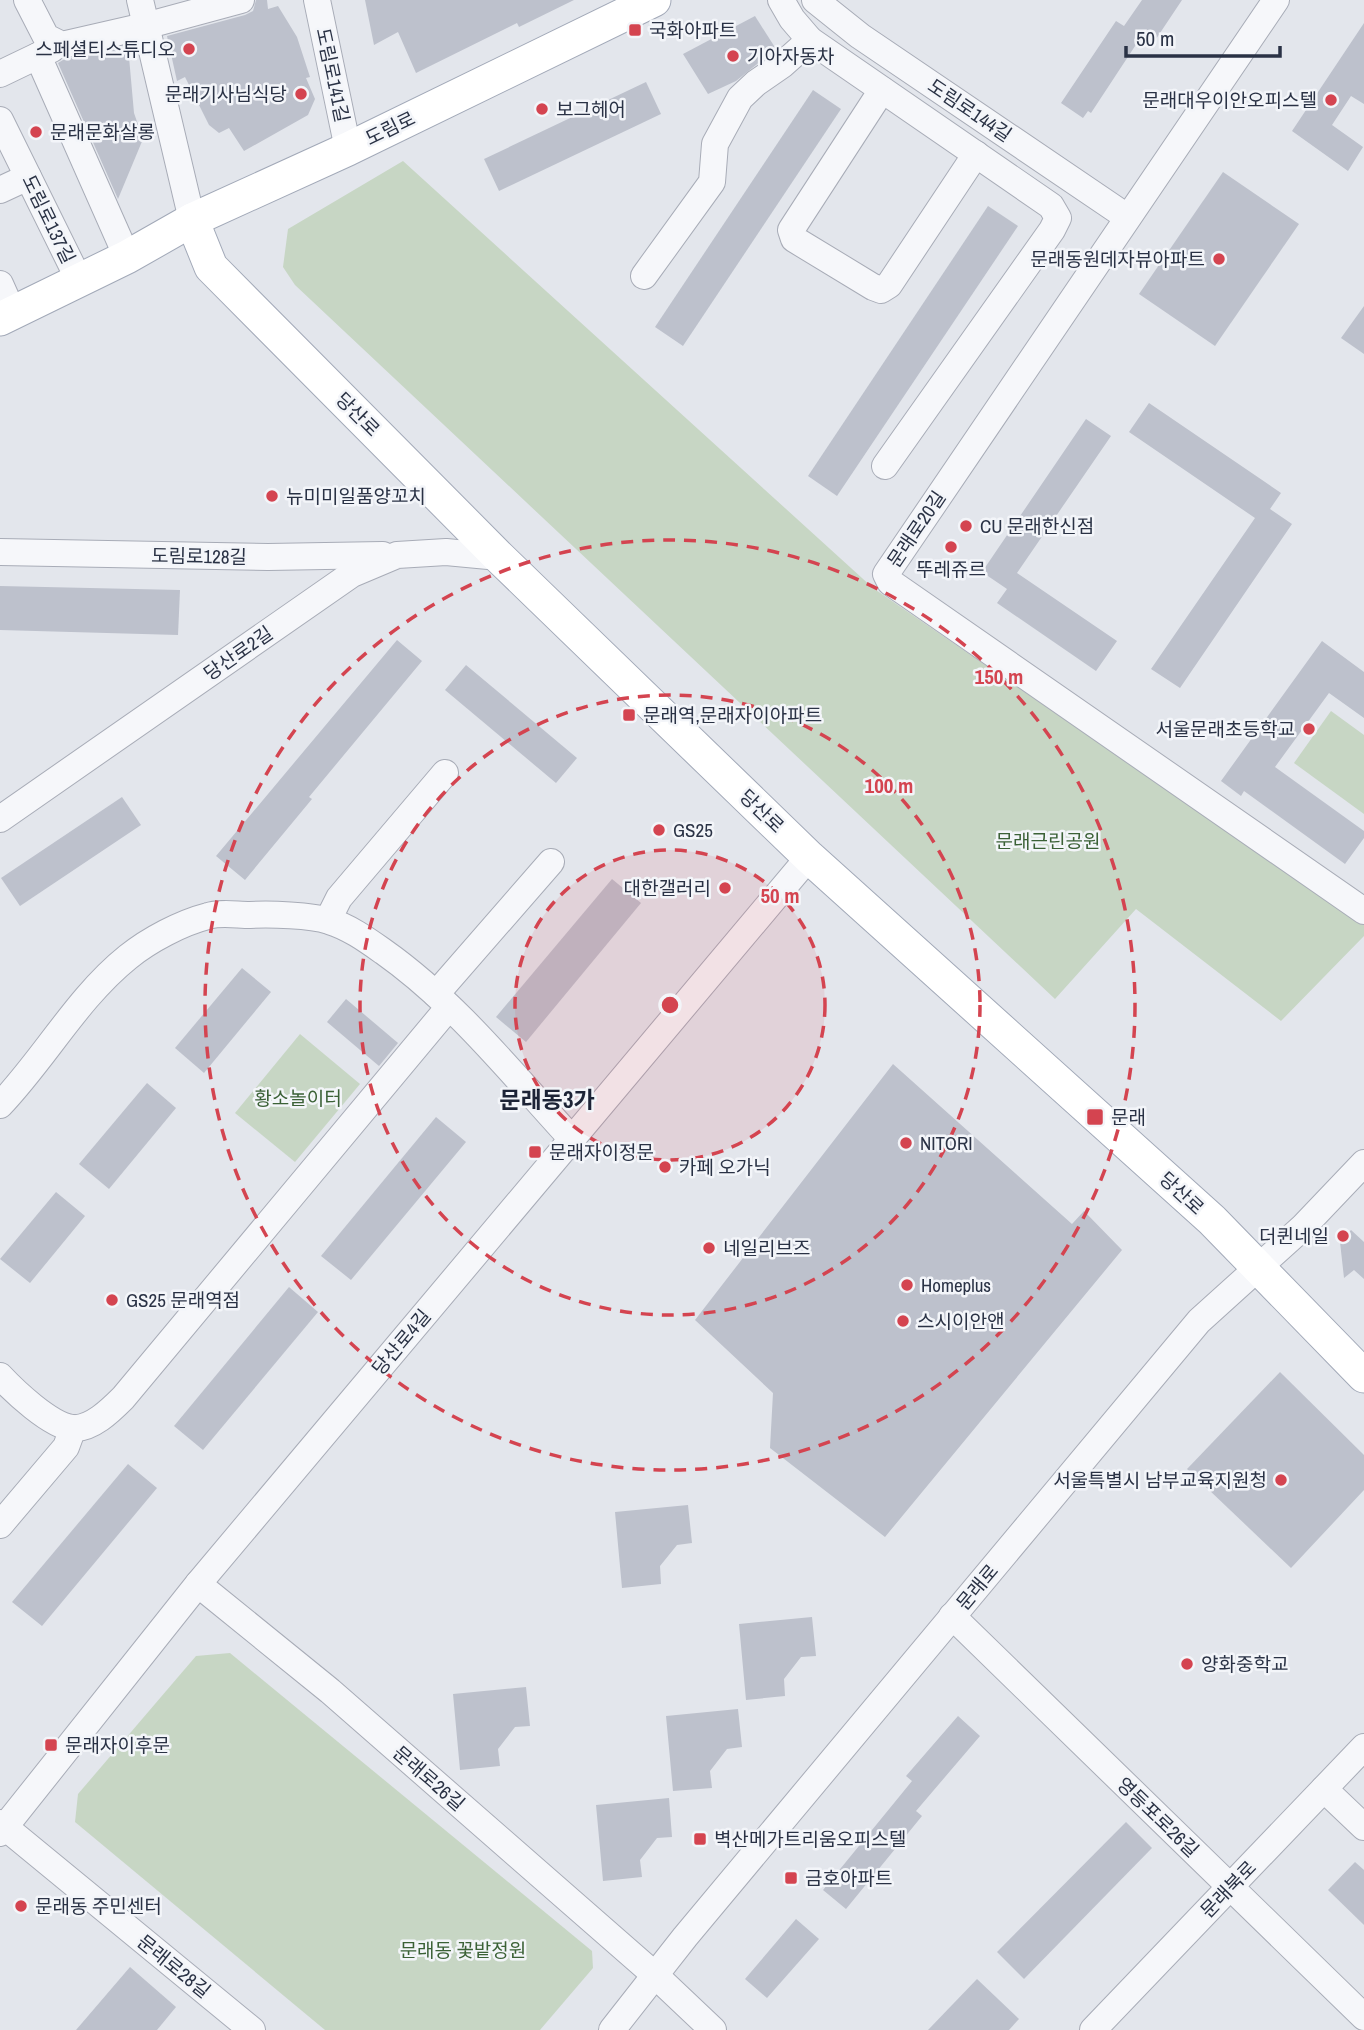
<svg xmlns="http://www.w3.org/2000/svg" width="1364" height="2030" font-family="'Archivo Narrow','Noto Sans KR',sans-serif">
<style>
.green{fill:#c7d6c4}
.building{fill:#bdc1cc}
.lines{fill:none;stroke-linecap:round;stroke-linejoin:round}
.minor-casing{stroke:#a8acb7;stroke-width:28}
.major-casing{stroke:#a2a9b8;stroke-width:35}
.minor{stroke:#f6f7fa;stroke-width:26}
.major{stroke:#fff;stroke-width:33}
.ring{fill:none;stroke:#d44450;stroke-width:3.5;stroke-dasharray:12 9}
.poi-dot{fill:#d44450;stroke:#f3f5f9;stroke-width:2.5}
.labels{text-anchor:middle;stroke-width:5;stroke-linejoin:round;paint-order:stroke}
.poi-label{font-size:19px;fill:#2a3245;stroke:#f3f5f9;text-anchor:start}
.street-label{font-size:19px;fill:#2a3245;stroke:#f3f5f9}
.park-label{font-size:19px;fill:#3b6136;stroke:#f3f5f9}
.quarter-label{font-size:23px;font-weight:bold;fill:#1c2336;stroke:#f3f5f9}
.centre{fill:#d44450;stroke:#f3f5f9;stroke-width:3.5}
.ring-label{font-size:21px;text-anchor:middle;font-weight:bold;fill:#d44450;stroke:#f3f5f9;stroke-width:5;stroke-linejoin:round;paint-order:stroke}
</style>
<rect width="100%" height="100%" fill="#e3e6ec"/>
<g class="green">
<path d="M403 161 873 588 1364 925V936L1281 1021 1136 909 1055 999 295 285 283 267 288 229Z"/>
<path d="M1331 711 1364 735V814L1294 763Z"/>
<path d="M300 1034 360 1084 295 1162 235 1113Z"/>
<path d="M230 1653 592 1951 593 1968 540 2030H325L75 1822 78 1794 196 1656Z"/>
</g>
<g class="building">
<path d="M256 0H267L268 9 278 6 297 37 310 77 306 78 315 99 308 115 244 151 229 128 219 133 209 125 185 77 177 81 167 36 245 15 253 11Z"/>
<path d="M365 0H574L519 27 517 23 416 73 398 32 374 45Z"/>
<path d="M1142 0H1182L1150 48 1139 40 1091 113 1088 111 1083 118 1061 103 1116 21 1124 26Z"/>
<path d="M755 16 776 49 736 81 708 94 683 54Z"/>
<path d="M1364 23V104L1351 96 1332 125 1363 147 1348 171 1292 131Z"/>
<path d="M128 46 134 113 143 139 118 199 58 63 63 60Z"/>
<path d="M646 82 661 114 499 191 484 159Z"/>
<path d="M813 90 841 109 683 346 655 327Z"/>
<path d="M1223 172 1299 224 1215 346 1139 294Z"/>
<path d="M988 206 1018 226 837 496 808 476Z"/>
<path d="M1364 306V354L1341 338Z"/>
<path d="M1149 403 1281 493 1270 509 1292 524 1180 688 1151 669 1255 518 1129 432Z"/>
<path d="M1086 419 1111 436 1017 573 1117 641 1096 671 997 603 1007 589 982 572Z"/>
<path d="M0 586 180 590 178 635 0 630Z"/>
<path d="M397 640 422 661 309 797 312 799 245 880 216 856Z"/>
<path d="M1322 641 1364 672V718L1329 693 1275 767 1364 831V838L1345 864 1244 791 1241 796 1221 781Z"/>
<path d="M466 665 577 758 556 783 445 690Z"/>
<path d="M122 797 141 825 20 906 1 878Z"/>
<path d="M612 879 641 903 526 1042 496 1017Z"/>
<path d="M242 968 271 992 204 1073 175 1048Z"/>
<path d="M346 999 398 1043 379 1066 327 1022Z"/>
<path d="M893 1064 1072 1224 1084 1211 1122 1250 885 1537 770 1448 773 1393 695 1320Z"/>
<path d="M147 1083 176 1108 109 1189 79 1164Z"/>
<path d="M436 1117 466 1142 351 1280 321 1256Z"/>
<path d="M56 1192 85 1216 30 1283 0 1259Z"/>
<path d="M1351 1230 1364 1242V1279L1354 1270 1344 1278 1340 1242Z"/>
<path d="M289 1287 318 1312 203 1450 174 1426Z"/>
<path d="M1280 1372 1364 1455V1490L1291 1568 1187 1469Z"/>
<path d="M128 1464 157 1488 42 1626 12 1602Z"/>
<path d="M688 1505 692 1543 677 1545 660 1566 661 1584 622 1588 615 1512Z"/>
<path d="M812 1617 816 1656 801 1657 784 1679 785 1696 746 1700 739 1624Z"/>
<path d="M526 1687 530 1726 515 1727 498 1749 500 1766 460 1770 453 1694Z"/>
<path d="M738 1709 742 1747 727 1749 710 1771 712 1788 673 1791 666 1716Z"/>
<path d="M958 1716 980 1736 916 1811 922 1816 846 1909 823 1890 912 1781 906 1776Z"/>
<path d="M669 1798 672 1837 657 1838 640 1860 642 1877 603 1881 596 1805Z"/>
<path d="M1126 1822 1152 1848 1024 1979 997 1952Z"/>
<path d="M1355 1862 1364 1870V1925L1328 1890Z"/>
<path d="M796 1919 819 1939 767 1998 745 1979Z"/>
<path d="M130 1967 176 2007 157 2030H76Z"/>
<path d="M977 1979 1019 2019 1009 2030H928Z"/>
</g>
<g class="lines">
<defs>
<g id="minor">
<path d="M27 0 46 37 62 45 145 26 241 0"/>
<path d="M140 0 192 220"/>
<path d="M317 0 348 149"/>
<path d="M781 0 792 19 810 40 1051 206 1058 218 1052 230 885 466"/>
<path d="M815 0 860 36 1127 217"/>
<path d="M1276 0 886 574 890 582 1364 911"/>
<path d="M38 56 127 257"/>
<path d="M0 74 52 49"/>
<path d="M882 90 791 230 794 239 873 287 881 290 889 285 976 154"/>
<path d="M0 120 79 280"/>
<path d="M0 190 28 177"/>
<path d="M644 276 712 182 715 144 740 98 756 83 782 65 810 40"/>
<path d="M0 284 13 313"/>
<path d="M0 552 268 557 383 555"/>
<path d="M0 819 352 574 397 555 446 552 499 557"/>
<path d="M328 920 339 898 445 773"/>
<path d="M436 994 551 862"/>
<path d="M0 1105C45 1058 77 998 128 957 149 940 181 923 208 916 220 912 237 915 250 915 270 914 311 915 329 921 349 927 367 940 384 952 456 1003 513 1075 572 1139"/>
<path d="M0 1376C15 1392 50 1425 72 1428 91 1430 111 1410 123 1398L449 1007"/>
<path d="M0 1525 66 1447 73 1428"/>
<path d="M198 1584 330 1691 656 1976 713 2030"/>
<path d="M952 1616 1364 2017"/>
<path d="M1324 1789 1364 1827"/>
<path d="M0 1823 252 2030"/>
<path d="M0 1833 198 1584 809 857"/>
<path d="M612 2030 685 1937 1199 1321 1303 1227 1364 1163"/>
<path d="M1093 2030 1364 1747"/>
</g>
<g id="major">
<path d="M192 220 211 267 499 557 809 857 1212 1220 1364 1376"/>
<path d="M0 319 127 257 192 220 348 149 654 0"/>
</g>
</defs>
<use href="#minor" class="minor-casing"/>
<use href="#major" class="major-casing"/>
<use href="#minor" class="minor"/>
<use href="#major" class="major"/>
</g>
<circle cx="670" cy="1005" r="155" fill="#d44450" fill-opacity=".12"/>
<g class="ring">
<circle cx="670" cy="1005" r="155"/>
<circle cx="670" cy="1005" r="310"/>
<circle cx="670" cy="1005" r="465"/>
</g>
<g class="poi-dot">
<rect x="628" y="23" width="14" height="14" rx="3.5"/>
<circle cx="189" cy="49" r="7"/>
<circle cx="733" cy="56" r="7"/>
<circle cx="301" cy="94" r="7"/>
<circle cx="1331" cy="100" r="7"/>
<circle cx="542" cy="109" r="7"/>
<circle cx="36" cy="132" r="7"/>
<circle cx="1219" cy="259" r="7"/>
<circle cx="272" cy="496" r="7"/>
<circle cx="966" cy="526" r="7"/>
<circle cx="951" cy="547" r="7"/>
<rect x="622" y="708" width="14" height="14" rx="3.5"/>
<circle cx="1309" cy="729" r="7"/>
<circle cx="659" cy="830" r="7"/>
<circle cx="725" cy="888" r="7"/>
<rect x="1086" y="1108" width="18" height="18" rx="3.5"/>
<circle cx="906" cy="1143" r="7"/>
<rect x="528" y="1145" width="14" height="14" rx="3.5"/>
<circle cx="665" cy="1167" r="7"/>
<circle cx="1343" cy="1236" r="7"/>
<circle cx="709" cy="1248" r="7"/>
<circle cx="907" cy="1285" r="7"/>
<circle cx="112" cy="1300" r="7"/>
<circle cx="903" cy="1321" r="7"/>
<circle cx="1281" cy="1480" r="7"/>
<circle cx="1187" cy="1664" r="7"/>
<rect x="44" y="1738" width="14" height="14" rx="3.5"/>
<rect x="693" y="1832" width="14" height="14" rx="3.5"/>
<rect x="784" y="1871" width="14" height="14" rx="3.5"/>
<circle cx="21" cy="1906" r="7"/>
</g>
<g class="labels">
<g class="poi-label">
<text x="649" y="37">국화아파트</text>
<text x="175" y="56" text-anchor="end">스페셜티스튜디오</text>
<text x="747" y="63">기아자동차</text>
<text x="287" y="101" text-anchor="end">문래기사님식당</text>
<text x="1317" y="107" text-anchor="end">문래대우이안오피스텔</text>
<text x="556" y="116">보그헤어</text>
<text x="50" y="139">문래문화살롱</text>
<text x="1205" y="266" text-anchor="end">문래동원데자뷰아파트</text>
<text x="286" y="503">뉴미미일품양꼬치</text>
<text x="980" y="533">CU 문래한신점</text>
<text x="951" y="576" text-anchor="middle">뚜레쥬르</text>
<text x="643" y="722">문래역,문래자이아파트</text>
<text x="1295" y="736" text-anchor="end">서울문래초등학교</text>
<text x="673" y="837">GS25</text>
<text x="711" y="895" text-anchor="end">대한갤러리</text>
<text x="1111" y="1124">문래</text>
<text x="920" y="1150">NITORI</text>
<text x="549" y="1159">문래자이정문</text>
<text x="679" y="1174">카페 오가닉</text>
<text x="1329" y="1243" text-anchor="end">더퀸네일</text>
<text x="723" y="1255">네일리브즈</text>
<text x="921" y="1292">Homeplus</text>
<text x="126" y="1307">GS25 문래역점</text>
<text x="917" y="1328">스시이안앤</text>
<text x="1267" y="1487" text-anchor="end">서울특별시 남부교육지원청</text>
<text x="1201" y="1671">양화중학교</text>
<text x="65" y="1752">문래자이후문</text>
<text x="714" y="1846">벽산메가트리움오피스텔</text>
<text x="805" y="1885">금호아파트</text>
<text x="35" y="1913">문래동 주민센터</text>
</g>
<g class="street-label">
<text transform="translate(333 75) rotate(78)" y="7">도림로141길</text>
<text transform="translate(970 110) rotate(34)" y="7">도림로144길</text>
<text transform="translate(390 128) rotate(-26)" y="7">도림로</text>
<text transform="translate(49 219) rotate(64)" y="7">도림로137길</text>
<text transform="translate(358 414) rotate(45)" y="7">당산로</text>
<text transform="translate(916 529) rotate(-56)" y="7">문래로20길</text>
<text transform="translate(199 556) rotate(1)" y="7">도림로128길</text>
<text transform="translate(238 653) rotate(-35)" y="7">당산로2길</text>
<text transform="translate(762 811) rotate(44)" y="7">당산로</text>
<text transform="translate(1182 1193) rotate(43)" y="7">당산로</text>
<text transform="translate(401 1342) rotate(-50)" y="7">당산로4길</text>
<text transform="translate(977 1587) rotate(-50)" y="7">문래로</text>
<text transform="translate(429 1778) rotate(41)" y="7">문래로26길</text>
<text transform="translate(1158 1817) rotate(44)" y="7">영등포로26길</text>
<text transform="translate(1228 1889) rotate(-46)" y="7">문래북로</text>
<text transform="translate(174 1966) rotate(39)" y="7">문래로28길</text>
</g>
<g class="park-label">
<text x="1048" y="848">문래근린공원</text>
<text x="298" y="1105">황소놀이터</text>
<text x="463" y="1957">문래동 꽃밭정원</text>
</g>
<g class="quarter-label">
<text x="547" y="1108">문래동3가</text>
</g>
</g>
<circle cx="670" cy="1005" r="10" class="centre"/>
<g class="ring-label">
<text x="999" y="684">150 m</text>
<text x="889" y="793">100 m</text>
<text x="780" y="903">50 m</text>
</g>
<path d="M1126 46v10h154v-10" fill="none" stroke="#2a3245" stroke-width="3.5"/>
<text x="1136" y="46" font-size="21" fill="#2a3245" stroke="#f3f5f9" stroke-width="5" paint-order="stroke">50 m</text>
</svg>
